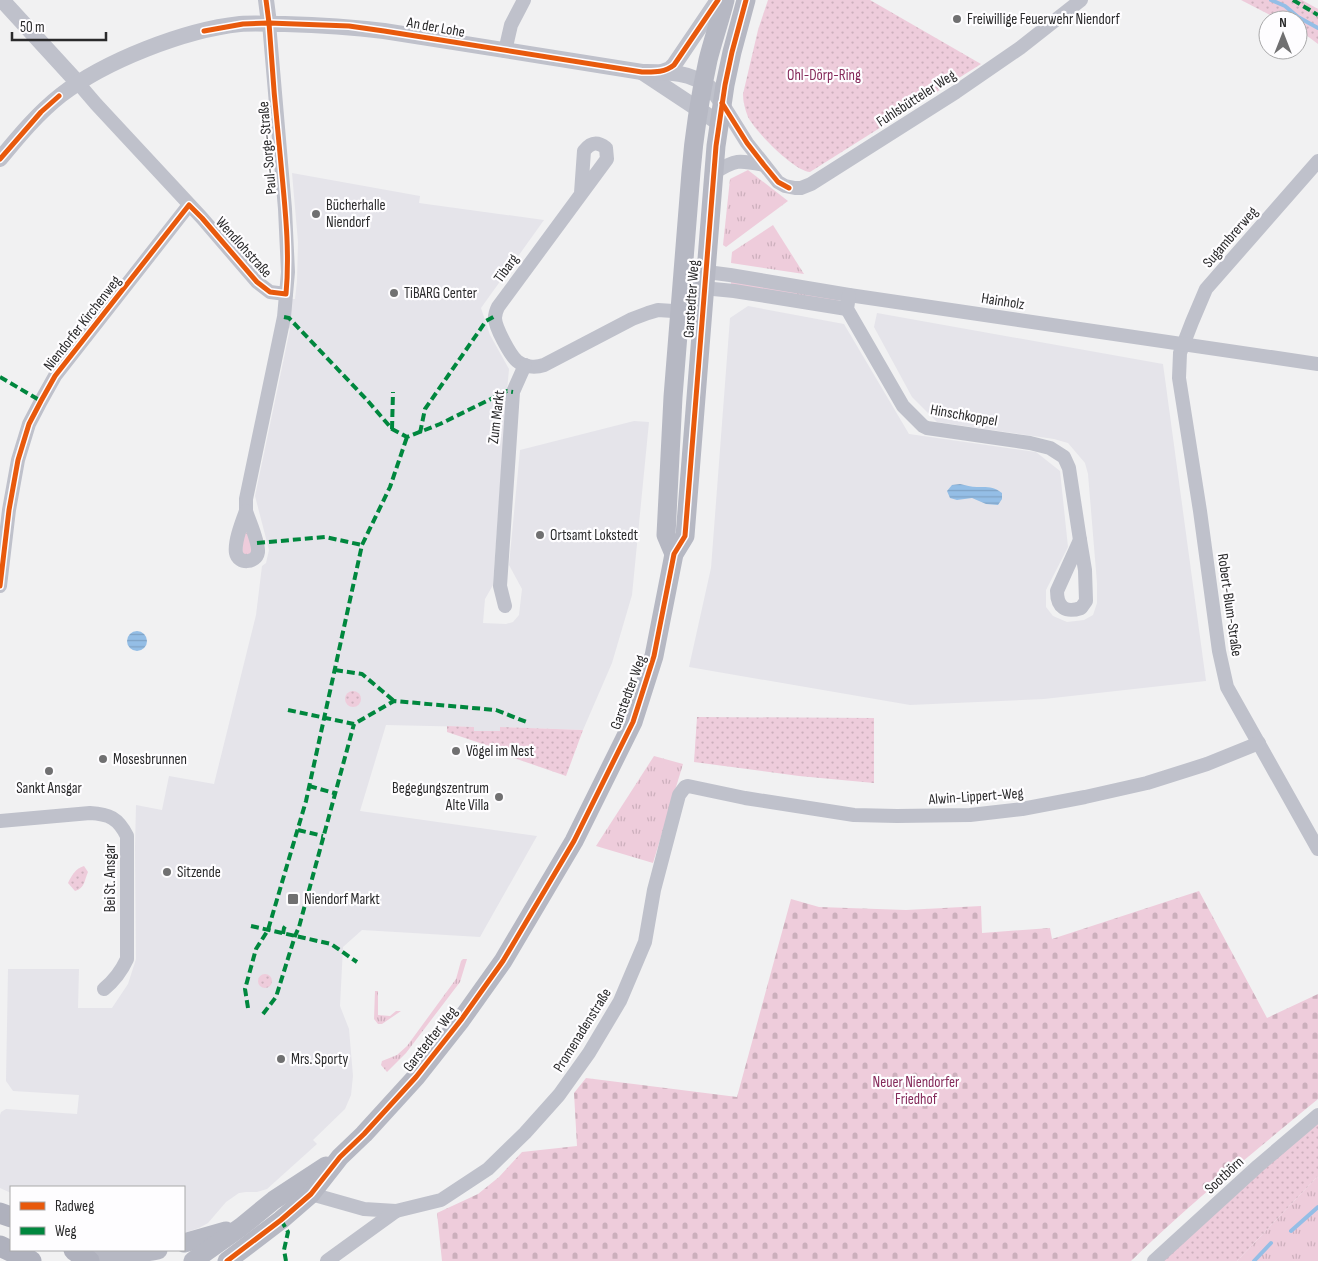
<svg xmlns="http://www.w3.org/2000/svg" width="1318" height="1261" font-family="'Sofia Sans Condensed',sans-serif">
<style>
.built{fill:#e5e4ea}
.grass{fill:url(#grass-tufts)}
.cemetery{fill:url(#cemetery-stones)}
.park{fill:url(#park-dots)}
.water{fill:url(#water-rules)}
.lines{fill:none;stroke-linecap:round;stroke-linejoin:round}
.stream{stroke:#94bee6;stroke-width:4}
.minor{stroke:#bfc1cb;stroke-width:14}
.tertiary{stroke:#bfc1cb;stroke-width:16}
.secondary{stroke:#b6b8c3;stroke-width:19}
.primary{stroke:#afb1bd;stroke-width:21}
.quiet{stroke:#00873e;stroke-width:4;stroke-dasharray:8 4;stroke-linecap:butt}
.cycleway-casing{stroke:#fefdff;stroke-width:8}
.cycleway{stroke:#e8590c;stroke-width:5}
.poi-dot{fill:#707071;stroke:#fefdff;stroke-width:2}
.labels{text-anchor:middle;stroke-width:4.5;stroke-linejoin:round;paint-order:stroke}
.poi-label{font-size:15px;fill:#2a2a2b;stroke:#fefdff;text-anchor:start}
.street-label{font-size:15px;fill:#2a2a2b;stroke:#fefdff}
.park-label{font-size:15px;fill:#852a5a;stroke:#fefdff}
</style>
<defs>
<pattern id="grass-tufts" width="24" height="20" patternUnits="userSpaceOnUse" patternTransform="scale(1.25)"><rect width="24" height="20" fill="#eeccdb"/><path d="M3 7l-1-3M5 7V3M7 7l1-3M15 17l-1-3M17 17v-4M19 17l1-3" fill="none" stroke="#ccafbc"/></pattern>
<pattern id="cemetery-stones" width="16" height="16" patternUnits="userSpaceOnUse" patternTransform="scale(1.25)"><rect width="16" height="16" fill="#eeccdb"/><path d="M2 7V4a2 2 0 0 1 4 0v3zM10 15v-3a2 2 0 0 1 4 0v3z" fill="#ccafbc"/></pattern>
<pattern id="park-dots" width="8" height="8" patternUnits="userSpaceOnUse" patternTransform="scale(1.25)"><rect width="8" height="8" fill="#eeccdb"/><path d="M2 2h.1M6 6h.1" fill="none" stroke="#ccafbc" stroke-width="1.8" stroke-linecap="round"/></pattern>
<pattern id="water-rules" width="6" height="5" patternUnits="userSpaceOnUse" patternTransform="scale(1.25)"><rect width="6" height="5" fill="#94bee6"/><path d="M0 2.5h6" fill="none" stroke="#80a3c5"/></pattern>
</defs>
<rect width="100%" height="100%" fill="#f1f1f2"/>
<g class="built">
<path d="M292 173 420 196 419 203 544 220 481 308 490 335 509 369 507 391 493 585 485 599 483 623 506 624 513 622 519 615 522 589 509 565 520 450 634 421 649 422 632 595 612 663 583 730 501 727 500 731H474V727L386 725 360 811 537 836 480 937 362 930 343 947 340 1006 349 1029 353 1076 351 1095 345 1109 313 1140 317 1144 267 1189 257 1192H246L239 1193 226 1202 208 1223 199 1228 184 1233V1187H11V1193L0 1188V1115L1 1112 6 1109 77 1114 79 1095 13 1091 6 1081 8 969H79L78 1008H112L128 984 136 959 135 847 136 805 162 810 169 776 214 784 256 615 262 566 266 563 269 550 255 496 290 329 287 325 292 299H295L297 281 298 242Z"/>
<path d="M748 306 844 324 909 434 1036 452 1060 471 1068 547 1046 590V607L1053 616 1067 622 1084 620 1093 615 1097 603V583L1088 474 1085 463 1068 443 1054 439 937 422 912 397 874 327 877 313 1163 364 1206 681 1044 699 910 705 689 667 711 568 730 318Z"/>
</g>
<g class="grass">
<path d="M748 170 788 201 726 247 723 245 730 179Z"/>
<path d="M773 225 804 274 731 263 732 252Z"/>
<path d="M731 281 835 297 840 302 731 286Z"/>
<path d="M246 532 248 534 253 550 250 556 243 555C242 548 241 538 246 532Z"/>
<path d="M654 756 683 764 653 863 596 846Z"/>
<path d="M463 959H467L460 982 406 1053 387 1072 381 1065 382 1061 397 1055 407 1046 456 979 461 961Z"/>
<path d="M375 991H378V1015L390 1016 396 1011H401L382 1024H378L374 1019Z"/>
<path d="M1318 1176V1261H1237Z"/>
</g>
<path class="cemetery" d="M1199 891 1267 1018 1318 994V1099C1254 1152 1190 1203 1131 1261H442L437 1213 478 1194 499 1177 522 1152 577 1146 574 1093 586 1078 737 1097 791 899 819 907 906 910 981 906 982 933 1050 928 1052 939Z"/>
<g class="park">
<path d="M768 0H870L981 64 810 172C794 171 756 132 748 117 745 109 743 102 743 94L758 30Z"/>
<path d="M1241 0H1302L1318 9V44L1298 29V20H1280Z"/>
<circle cx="353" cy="699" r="8"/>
<path d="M697 717 874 718V783L799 776 694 762Z"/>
<path d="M447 726 474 727V731H500V727L583 730 566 776 491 750 489 746 447 732Z"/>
<path d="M84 866 88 872C84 881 85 888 75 891L68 883C72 875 75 869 84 866Z"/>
<circle cx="265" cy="981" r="7"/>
<path d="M1318 1123V1176L1237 1261H1162L1260 1172Z"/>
</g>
<g class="water">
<path d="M960 484C966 485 971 487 977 487 987 487 993 486 1002 493V499L998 505 986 504 972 498 957 500 950 498 947 491 952 485Z"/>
<circle cx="137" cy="641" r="10"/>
</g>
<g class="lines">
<g class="stream">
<path d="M1271 0 1285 6 1298 17 1318 28"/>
<path d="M1291 1231 1318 1207"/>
<path d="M1254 1261 1271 1243"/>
</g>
<g class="minor">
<path d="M505 51 511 25 524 0"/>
<path d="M78 83 96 104 202 218 257 282 270 292 286 294"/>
<path d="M722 103 747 143 778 182 785 186 795 188H801L811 184 956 92 1020 48 1081 0"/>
<path d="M1318 161 1206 289 1192 322 1180 353 1179 378 1200 511 1219 651 1227 687 1318 849"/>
<path d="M714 173C736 159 739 160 764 165"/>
<path d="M581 193 584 151C591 142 597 141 606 148L607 159 498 307C496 311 495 314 495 318 495 327 510 355 517 361 524 367 535 368 544 365L632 319 648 313 658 310 703 313"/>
<path d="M684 269 730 275 849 295 1318 364"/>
<path d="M682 286 734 291 847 309"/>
<path d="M849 295 847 309 903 406 923 426 927 428 1030 443 1050 448 1064 457 1069 468 1080 540"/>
<path d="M246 511V499L284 317 288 272 285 209 269 23"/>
<path d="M246 511C249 521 259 542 258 552 256 564 238 564 236 553 234 542 242 522 246 511Z"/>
<path d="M1080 540 1085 570 1086 601 1081 608C1066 613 1057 608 1057 591Z"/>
<path d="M0 586 9 510 18 460 29 424 41 401 55 376 189 205"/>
<path d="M505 606 500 586 513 392 525 365"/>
<path d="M0 821 90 813C109 814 118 818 127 836V959C121 972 115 980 104 989"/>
<path d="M311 1194 364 1209 396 1211 441 1200 488 1169 525 1133 559 1095 589 1053 620 1001 645 942 654 890 679 795 685 787 688 786 745 798 854 815 897 816 970 815 1022 809 1085 797 1147 783 1207 764 1259 743"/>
<path d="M327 1261 396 1211"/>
<path d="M1154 1261 1258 1166 1318 1115"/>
</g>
<g class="tertiary">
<path d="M2 0 78 83"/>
<path d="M266 0 269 23"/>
<path d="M642 72 719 123"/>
<path d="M662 72 670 69 674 65 718 0"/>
<path d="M0 159C19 136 38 113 61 95 105 61 184 30 240 24 255 23 270 24 285 24 319 25 351 27 384 31L642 72C665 72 691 71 710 88 715 92 718 98 722 103"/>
</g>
<g class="secondary">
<path d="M674 554 666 535 673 397 691 172C694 134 700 97 708 60 713 40 720 20 725 0"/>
<path d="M184 1243 226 1231"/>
<path d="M80 1254C106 1255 132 1255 158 1250"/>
<path d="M193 1261 241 1227 274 1200 326 1166"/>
<path d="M227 1261 281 1220 311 1194 340 1157 364 1134 416 1077 461 1020 503 961 574 841 633 722 654 656 674 554 685 536 716 146 725 85 732 52 746 0"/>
</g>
<g class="primary">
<path d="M0 1213 11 1217"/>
<path d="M0 1246 31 1261"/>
<path d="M74 1250 89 1261"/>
</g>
<g class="quiet">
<path d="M1293 0 1318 15"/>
<path d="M284 317 289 318 367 400 392 429 407 437 440 424 507 391 513 392"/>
<path d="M0 377 41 401"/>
<path d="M392 429 393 392"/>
<path d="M420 433 425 409 486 321 495 316"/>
<path d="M257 543 325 537 362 545"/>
<path d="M335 670 362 674 394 701"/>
<path d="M288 710 354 724 394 701 496 710 529 723"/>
<path d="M309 786 334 793"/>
<path d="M298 830 323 836"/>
<path d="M251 926 331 944 357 962"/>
<path d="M283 934 284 928 287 924"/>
<path d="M248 1008 245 989 256 949 268 930 306 801 362 545 390 487 407 437"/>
<path d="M263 1014 276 997 295 936 299 927 354 724"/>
<path d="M281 1220 288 1232 284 1250 286 1261"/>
</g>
<defs>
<g id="cycleway">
<path d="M204 31 243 24 269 23 349 26 384 31 642 72C653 72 664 73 674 65L718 0"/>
<path d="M722 103 747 143 764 165 778 182 789 188"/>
<path d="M0 159 41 112 59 96"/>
<path d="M0 586 9 510 18 460 29 424 41 401 55 376 189 205 202 218 257 282 270 292 286 294C290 251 285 208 281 164 276 117 272 70 269 23L266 0"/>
<path d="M227 1261 281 1220 311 1194 340 1157 364 1134 416 1077 461 1020 503 961 574 841 633 722 654 656 674 554 685 536 716 146 725 85 732 52 746 0"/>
</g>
</defs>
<use href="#cycleway" class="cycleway-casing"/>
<use href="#cycleway" class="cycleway"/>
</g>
<g class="poi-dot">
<circle cx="957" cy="19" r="5"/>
<circle cx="316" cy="214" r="5"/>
<circle cx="394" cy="293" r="5"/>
<circle cx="540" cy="535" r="5"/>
<circle cx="456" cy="751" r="5"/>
<circle cx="103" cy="759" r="5"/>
<circle cx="49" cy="771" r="5"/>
<circle cx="499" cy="797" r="5"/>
<circle cx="167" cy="872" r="5"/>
<rect x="287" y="893" width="12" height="12" rx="2.5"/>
<circle cx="281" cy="1059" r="5"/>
</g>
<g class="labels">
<g class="poi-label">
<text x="967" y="24">Freiwillige Feuerwehr Niendorf</text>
<text x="326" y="210">Bücherhalle<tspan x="326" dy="17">Niendorf</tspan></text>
<text x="404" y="298">TiBARG Center</text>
<text x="550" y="540">Ortsamt Lokstedt</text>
<text x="466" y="756">Vögel im Nest</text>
<text x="113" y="764">Mosesbrunnen</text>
<text x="49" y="793" text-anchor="middle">Sankt Ansgar</text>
<text x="489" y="793" text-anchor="end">Begegungszentrum<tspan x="489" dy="17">Alte Villa</tspan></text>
<text x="177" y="877">Sitzende</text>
<text x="304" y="904">Niendorf Markt</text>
<text x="291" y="1064">Mrs. Sporty</text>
</g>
<g class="street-label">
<text transform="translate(436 27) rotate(10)" y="5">An der Lohe</text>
<text transform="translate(916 98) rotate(-33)" y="5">Fuhlsbütteler Weg</text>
<text transform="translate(267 148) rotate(-95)" y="5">Paul-Sorge-Straße</text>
<text transform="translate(1230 237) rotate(-49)" y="5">Sugambrerweg</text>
<text transform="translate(244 247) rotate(48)" y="5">Wendlohstraße</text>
<text transform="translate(506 268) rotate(-54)" y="5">Tibarg</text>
<text transform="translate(691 299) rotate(-86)" y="5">Garstedter Weg</text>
<text transform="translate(1003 301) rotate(9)" y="5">Hainholz</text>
<text transform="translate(82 323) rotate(-52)" y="5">Niendorfer Kirchenweg</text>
<text transform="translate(964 415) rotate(10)" y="5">Hinschkoppel</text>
<text transform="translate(496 417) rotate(-83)" y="5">Zum Markt</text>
<text transform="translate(1230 605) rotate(82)" y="5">Robert-Blum-Straße</text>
<text transform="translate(628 692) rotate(-70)" y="5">Garstedter Weg</text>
<text transform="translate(976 796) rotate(-4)" y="5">Alwin-Lippert-Weg</text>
<text transform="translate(110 878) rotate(-90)" y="5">Bei St. Ansgar</text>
<text transform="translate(582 1030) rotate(-58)" y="5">Promenadenstraße</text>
<text transform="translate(430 1039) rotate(-52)" y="5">Garstedter Weg</text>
<text transform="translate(1224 1175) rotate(-43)" y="5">Sootbörn</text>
</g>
<g class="park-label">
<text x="824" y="80">Ohl-Dörp-Ring</text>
<text x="916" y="1087">Neuer Niendorfer<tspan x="916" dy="17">Friedhof</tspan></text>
</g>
</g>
<rect x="10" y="1186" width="175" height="65" fill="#fefdff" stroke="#a9a9aa"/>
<rect x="20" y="1202" width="25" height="8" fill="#e8590c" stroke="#a9a9aa"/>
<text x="55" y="1211" font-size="15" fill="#2a2a2b">Radweg</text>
<rect x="20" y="1227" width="25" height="8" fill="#00873e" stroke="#a9a9aa"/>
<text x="55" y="1236" font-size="15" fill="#2a2a2b">Weg</text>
<g transform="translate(1283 35)"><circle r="24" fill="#fefdff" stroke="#a9a9aa"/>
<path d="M0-4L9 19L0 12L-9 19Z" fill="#707071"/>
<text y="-8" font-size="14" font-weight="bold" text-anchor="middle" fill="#2a2a2b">N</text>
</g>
<path d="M12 32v8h94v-8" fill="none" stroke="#2a2a2b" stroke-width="2.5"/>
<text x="20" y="32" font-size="15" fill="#2a2a2b" stroke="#fefdff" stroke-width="4" paint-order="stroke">50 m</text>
</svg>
